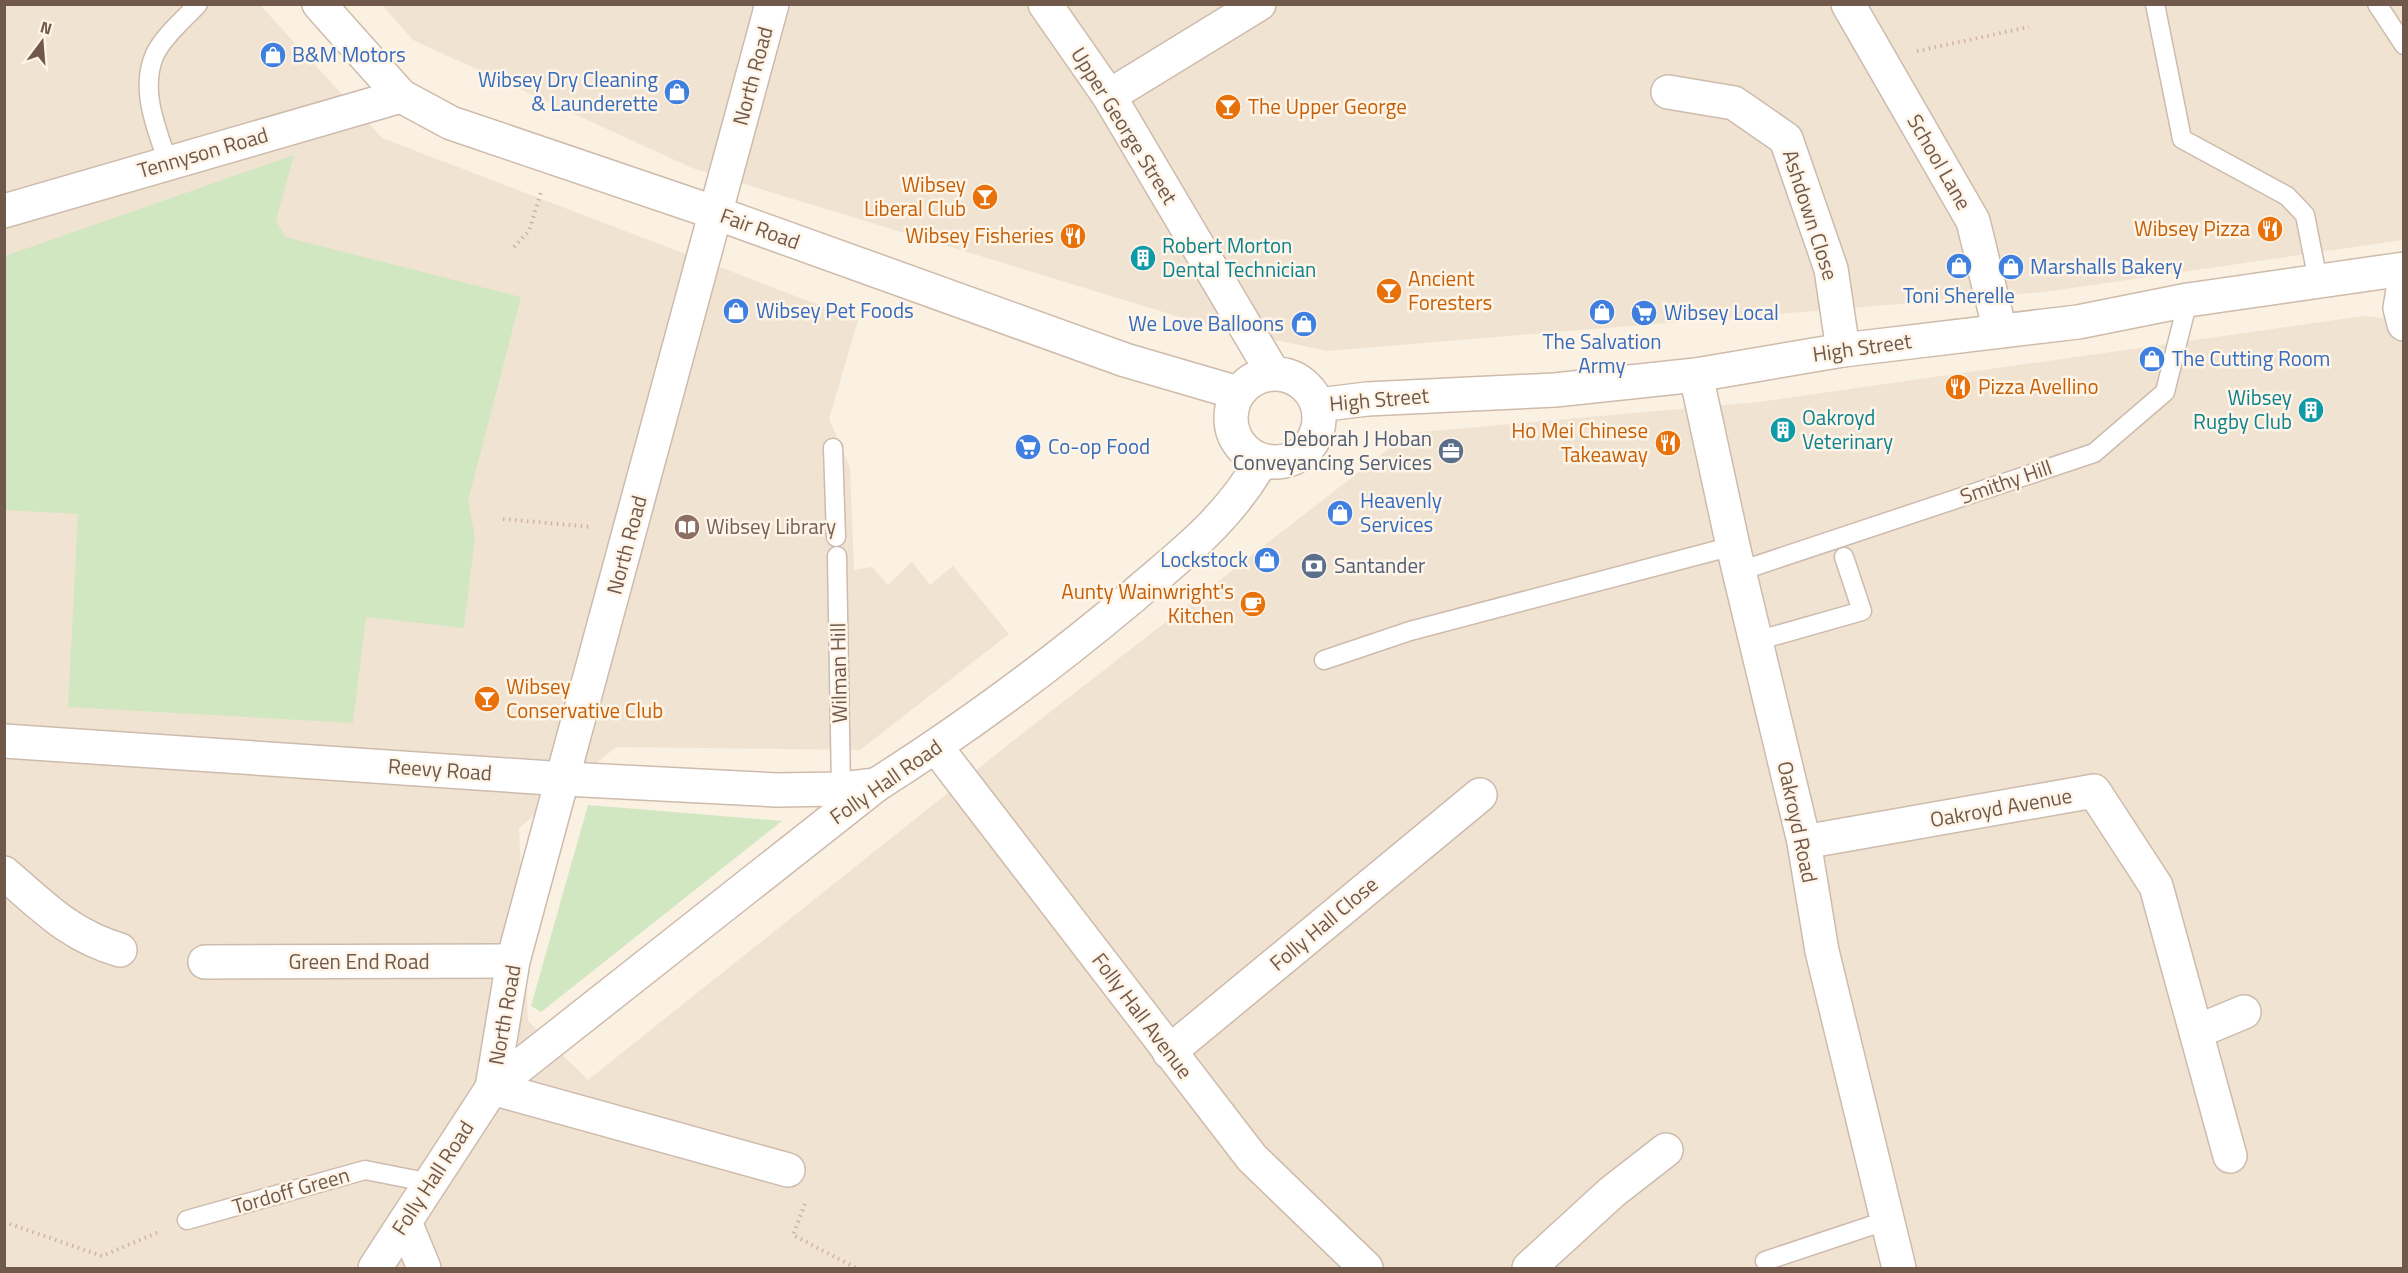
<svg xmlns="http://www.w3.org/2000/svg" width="2408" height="1273" font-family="'Titillium Web',sans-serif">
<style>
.residential{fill:#f1e3d1}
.green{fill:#d1e7c2}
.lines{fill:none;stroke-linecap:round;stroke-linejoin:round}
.lane-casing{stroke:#cdbbad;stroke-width:21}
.street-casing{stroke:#cdbbad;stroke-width:36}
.secondary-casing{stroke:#cfbbaa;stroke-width:36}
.path{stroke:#d2b39f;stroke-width:4;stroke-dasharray:1.5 4.5;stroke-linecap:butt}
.lane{stroke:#fff;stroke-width:18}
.street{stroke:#fff;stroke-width:33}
.secondary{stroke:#fff;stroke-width:33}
.labels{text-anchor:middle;stroke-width:5;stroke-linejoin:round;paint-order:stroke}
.shop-label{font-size:21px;fill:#366cbe;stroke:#fef5e8;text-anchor:start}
.street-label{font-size:21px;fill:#70584a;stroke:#fef5e8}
.food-label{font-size:21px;fill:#c56008;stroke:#fef5e8;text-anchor:end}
.culture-label{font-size:21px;fill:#0d838f;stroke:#fef5e8;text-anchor:start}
.service-label{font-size:21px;fill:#4e5e75;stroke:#fef5e8;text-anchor:end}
.education-label{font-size:21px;fill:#785e54;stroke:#fef5e8;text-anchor:start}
</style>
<rect width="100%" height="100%" fill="#faf1e2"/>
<g class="residential">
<path d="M5 5H260L382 138 858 320 829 419 850 468 854 570 872 567 888 585 912 562 930 585 953 566 1009 634 860 750 616 747 519 828 528 1021 588 1080 1009 744 1409 433 1759 402 2363 316 2403 320V1268H5Z"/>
<path d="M382 5H2403V240L2044 292 1327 351 1206 325 692 168 413 40Z"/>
</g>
<g class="green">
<path d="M294 155 276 220 285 237 521 297 468 501 475 537 464 628 366 617 353 723 68 707 78 514 5 510V256Z"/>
<path d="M588 805 782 821 541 1012 531 1006Z"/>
</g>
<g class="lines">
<defs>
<g id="lane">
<path d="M2155 4 2182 139 2287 196 2305 215 2318 281"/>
<path d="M2377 4 2404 45"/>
<path d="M168 163C157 129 139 90 155 54 164 36 184 19 198 4"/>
<path d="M833 448 836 537"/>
<path d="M837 556 841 789"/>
<path d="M1740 571 2094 453 2165 392 2188 300"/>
<path d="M1756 641 1862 611 1844 557"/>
<path d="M1324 660 1410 631 1733 546"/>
<path d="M187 1220 365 1170 431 1183"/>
<path d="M1765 1261 1888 1220"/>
</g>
<g id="street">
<path d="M772 4 513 961 492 1088 788 1170"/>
<path d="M1045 4 1109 96 1273 373"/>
<path d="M1848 4 1973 221 2000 331"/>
<path d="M1668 92 1734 103 1786 139 1831 269 1843 350"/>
<path d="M1109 96 1259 4"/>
<path d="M4 211 401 96"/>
<path d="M2404 284 2400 308 2404 324"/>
<path d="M1696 375 1733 546 1804 842 1822 951 1899 1268"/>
<path d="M4 741 565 779 777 790 841 789 876 785"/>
<path d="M936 747 1252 1158 1366 1268"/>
<path d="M1804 842 2094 791 2156 886 2230 1156"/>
<path d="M4 873C44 907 69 935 120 950"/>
<path d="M205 962 513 961"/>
<path d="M2196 1032 2244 1012"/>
<path d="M1169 1052 1480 795"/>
<path d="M405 1222 424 1268"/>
<path d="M375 1268 492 1088 876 785C966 728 1050 666 1132 597 1183 553 1228 520 1262 460"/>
<path d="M1529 1268 1612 1192 1666 1150"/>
</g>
<g id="secondary">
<path d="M319 4 401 96 451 123 716 213 1125 360 1238 393"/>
<circle cx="1275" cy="418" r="44"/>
<path d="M1318 405 1367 399 1555 390 1696 375 1843 350 2078 322 2188 300 2404 269"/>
</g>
</defs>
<use href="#lane" class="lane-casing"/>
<use href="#street" class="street-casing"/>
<use href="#secondary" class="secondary-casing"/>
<g class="path">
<path d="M1917 51 2029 27"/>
<path d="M514 247 529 231 541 192"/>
<path d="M503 519 592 527"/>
<path d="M805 1204 793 1235 856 1268"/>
<path d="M4 1222 102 1256 161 1231"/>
</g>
<use href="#lane" class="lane"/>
<use href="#street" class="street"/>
<use href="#secondary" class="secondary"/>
</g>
<defs>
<symbol id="shop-disc" viewBox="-11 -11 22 22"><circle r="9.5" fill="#3f7fe0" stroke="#fef5e8"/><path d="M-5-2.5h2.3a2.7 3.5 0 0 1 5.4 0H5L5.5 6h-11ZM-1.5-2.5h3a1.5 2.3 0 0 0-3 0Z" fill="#fff"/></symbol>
<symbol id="bar-disc" viewBox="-11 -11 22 22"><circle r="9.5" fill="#e8710a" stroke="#fef5e8"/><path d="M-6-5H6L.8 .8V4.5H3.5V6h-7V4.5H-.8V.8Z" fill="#fff"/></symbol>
<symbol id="restaurant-disc" viewBox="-11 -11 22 22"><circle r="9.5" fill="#e8710a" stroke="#fef5e8"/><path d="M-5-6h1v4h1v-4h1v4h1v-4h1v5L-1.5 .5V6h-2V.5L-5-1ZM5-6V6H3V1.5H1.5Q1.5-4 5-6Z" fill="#fff"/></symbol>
<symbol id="building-disc" viewBox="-11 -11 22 22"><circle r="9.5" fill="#0f9aa8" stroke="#fef5e8"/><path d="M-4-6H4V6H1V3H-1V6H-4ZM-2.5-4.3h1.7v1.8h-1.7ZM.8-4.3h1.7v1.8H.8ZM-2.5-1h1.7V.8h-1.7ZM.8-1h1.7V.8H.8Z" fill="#fff"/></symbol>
<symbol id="supermarket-disc" viewBox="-11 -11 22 22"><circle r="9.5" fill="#3f7fe0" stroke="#fef5e8"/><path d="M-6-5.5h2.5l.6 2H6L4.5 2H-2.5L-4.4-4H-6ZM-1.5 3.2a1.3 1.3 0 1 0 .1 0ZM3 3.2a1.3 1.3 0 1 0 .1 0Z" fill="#fff"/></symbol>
<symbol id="office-disc" viewBox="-11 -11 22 22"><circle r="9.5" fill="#5c6f8a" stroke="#fef5e8"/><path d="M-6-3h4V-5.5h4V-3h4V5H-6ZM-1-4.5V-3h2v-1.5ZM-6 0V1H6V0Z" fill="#fff"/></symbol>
<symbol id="library-disc" viewBox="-11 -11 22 22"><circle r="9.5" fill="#8d6e63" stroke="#fef5e8"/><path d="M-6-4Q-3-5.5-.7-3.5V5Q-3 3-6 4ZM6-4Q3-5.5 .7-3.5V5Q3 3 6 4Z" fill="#fff"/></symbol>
<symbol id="bank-disc" viewBox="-11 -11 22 22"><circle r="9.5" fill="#5c6f8a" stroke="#fef5e8"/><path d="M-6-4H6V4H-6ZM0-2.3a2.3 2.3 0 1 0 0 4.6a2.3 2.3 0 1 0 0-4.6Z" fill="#fff"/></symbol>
<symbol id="cafe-disc" viewBox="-11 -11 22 22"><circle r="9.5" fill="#e8710a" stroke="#fef5e8"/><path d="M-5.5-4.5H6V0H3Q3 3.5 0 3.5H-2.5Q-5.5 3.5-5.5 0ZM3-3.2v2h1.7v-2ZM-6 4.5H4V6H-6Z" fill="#fff"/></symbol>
</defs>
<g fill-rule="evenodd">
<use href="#shop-disc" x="258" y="40" width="30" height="30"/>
<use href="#shop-disc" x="662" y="77" width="30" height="30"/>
<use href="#bar-disc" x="1213" y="92" width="30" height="30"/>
<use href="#bar-disc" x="970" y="182" width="30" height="30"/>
<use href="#restaurant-disc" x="2255" y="214" width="30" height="30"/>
<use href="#restaurant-disc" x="1058" y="221" width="30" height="30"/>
<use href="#building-disc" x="1128" y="243" width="30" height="30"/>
<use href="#shop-disc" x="1944" y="251" width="30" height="30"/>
<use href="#shop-disc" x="1996" y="252" width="30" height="30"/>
<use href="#bar-disc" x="1374" y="276" width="30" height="30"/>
<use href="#shop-disc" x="721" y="296" width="30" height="30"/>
<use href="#shop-disc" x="1587" y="297" width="30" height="30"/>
<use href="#supermarket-disc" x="1629" y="298" width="30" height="30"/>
<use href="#shop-disc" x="1289" y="309" width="30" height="30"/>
<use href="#shop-disc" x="2137" y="344" width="30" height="30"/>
<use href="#restaurant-disc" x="1943" y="372" width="30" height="30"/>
<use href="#building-disc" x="2296" y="395" width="30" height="30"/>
<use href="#building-disc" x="1768" y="415" width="30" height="30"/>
<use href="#restaurant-disc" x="1653" y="428" width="30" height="30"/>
<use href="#supermarket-disc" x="1013" y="432" width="30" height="30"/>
<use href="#office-disc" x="1436" y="436" width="30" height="30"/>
<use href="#shop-disc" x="1325" y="498" width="30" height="30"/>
<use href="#library-disc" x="672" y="512" width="30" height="30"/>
<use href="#shop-disc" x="1252" y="545" width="30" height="30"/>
<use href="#bank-disc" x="1299" y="551" width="30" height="30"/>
<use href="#cafe-disc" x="1238" y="589" width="30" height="30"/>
<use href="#bar-disc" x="472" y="684" width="30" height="30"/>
</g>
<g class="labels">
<g class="shop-label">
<text x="292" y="62">B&amp;M Motors</text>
<text x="658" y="87" text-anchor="end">Wibsey Dry Cleaning<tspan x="658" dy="24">&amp; Launderette</tspan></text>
<text x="2030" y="274">Marshalls Bakery</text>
<text x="1959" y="303" text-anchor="middle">Toni Sherelle</text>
<text x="756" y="318">Wibsey Pet Foods</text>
<text x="1664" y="320">Wibsey Local</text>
<text x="1284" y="331" text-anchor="end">We Love Balloons</text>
<text x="1602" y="349" text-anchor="middle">The Salvation<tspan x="1602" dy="24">Army</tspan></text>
<text x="2172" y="366">The Cutting Room</text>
<text x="1048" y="454">Co-op Food</text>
<text x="1360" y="508">Heavenly<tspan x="1360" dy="24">Services</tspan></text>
<text x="1248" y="567" text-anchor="end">Lockstock</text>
</g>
<g class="street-label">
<text transform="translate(753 76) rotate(-75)" y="7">North Road</text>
<text transform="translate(1124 126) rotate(58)" y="7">Upper George Street</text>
<text transform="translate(203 153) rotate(-16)" y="7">Tennyson Road</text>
<text transform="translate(1939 162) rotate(60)" y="7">School Lane</text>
<text transform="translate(1810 215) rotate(72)" y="7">Ashdown Close</text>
<text transform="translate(760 229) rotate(20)" y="7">Fair Road</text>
<text transform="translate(1862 348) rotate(-8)" y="7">High Street</text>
<text transform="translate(1379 400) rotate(-5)" y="7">High Street</text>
<text transform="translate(2006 482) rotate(-19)" y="7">Smithy Hill</text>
<text transform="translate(627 545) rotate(-75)" y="7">North Road</text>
<text transform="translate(839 673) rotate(-91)" y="7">Wilman Hill</text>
<text transform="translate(440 770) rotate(4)" y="7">Reevy Road</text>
<text transform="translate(886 782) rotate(-35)" y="7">Folly Hall Road</text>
<text transform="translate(2001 808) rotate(-10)" y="7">Oakroyd Avenue</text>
<text transform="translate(1797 822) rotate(78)" y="7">Oakroyd Road</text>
<text transform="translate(1324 924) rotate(-40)" y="7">Folly Hall Close</text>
<text x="359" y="969">Green End Road</text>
<text transform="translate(505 1015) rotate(-80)" y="7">North Road</text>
<text transform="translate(1142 1016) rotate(53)" y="7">Folly Hall Avenue</text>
<text transform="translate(433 1178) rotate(-57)" y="7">Folly Hall Road</text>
<text transform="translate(291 1191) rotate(-16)" y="7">Tordoff Green</text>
</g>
<g class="food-label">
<text x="1248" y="114" text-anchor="start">The Upper George</text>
<text x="966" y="192">Wibsey<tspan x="966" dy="24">Liberal Club</tspan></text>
<text x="2250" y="236">Wibsey Pizza</text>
<text x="1054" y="243">Wibsey Fisheries</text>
<text x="1408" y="286" text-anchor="start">Ancient<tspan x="1408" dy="24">Foresters</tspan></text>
<text x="1978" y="394" text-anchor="start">Pizza Avellino</text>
<text x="1648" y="438">Ho Mei Chinese<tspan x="1648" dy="24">Takeaway</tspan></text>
<text x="1234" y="599">Aunty Wainwright's<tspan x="1234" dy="24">Kitchen</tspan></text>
<text x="506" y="694" text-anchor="start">Wibsey<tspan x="506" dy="24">Conservative Club</tspan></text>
</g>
<g class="culture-label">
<text x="1162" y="253">Robert Morton<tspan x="1162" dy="24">Dental Technician</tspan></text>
<text x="2292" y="405" text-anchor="end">Wibsey<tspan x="2292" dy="24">Rugby Club</tspan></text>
<text x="1802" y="425">Oakroyd<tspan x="1802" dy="24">Veterinary</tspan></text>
</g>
<g class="service-label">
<text x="1432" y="446">Deborah J Hoban<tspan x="1432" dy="24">Conveyancing Services</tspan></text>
<text x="1334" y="573" text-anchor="start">Santander</text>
</g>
<g class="education-label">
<text x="706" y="534">Wibsey Library</text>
</g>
</g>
<rect width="2408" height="1273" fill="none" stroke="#70584a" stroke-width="12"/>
<g transform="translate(42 42) rotate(16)" stroke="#fef5e8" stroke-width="4.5" paint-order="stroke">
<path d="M0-4.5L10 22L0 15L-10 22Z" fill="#70584a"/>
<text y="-9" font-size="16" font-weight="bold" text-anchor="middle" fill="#70584a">N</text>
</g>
</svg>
